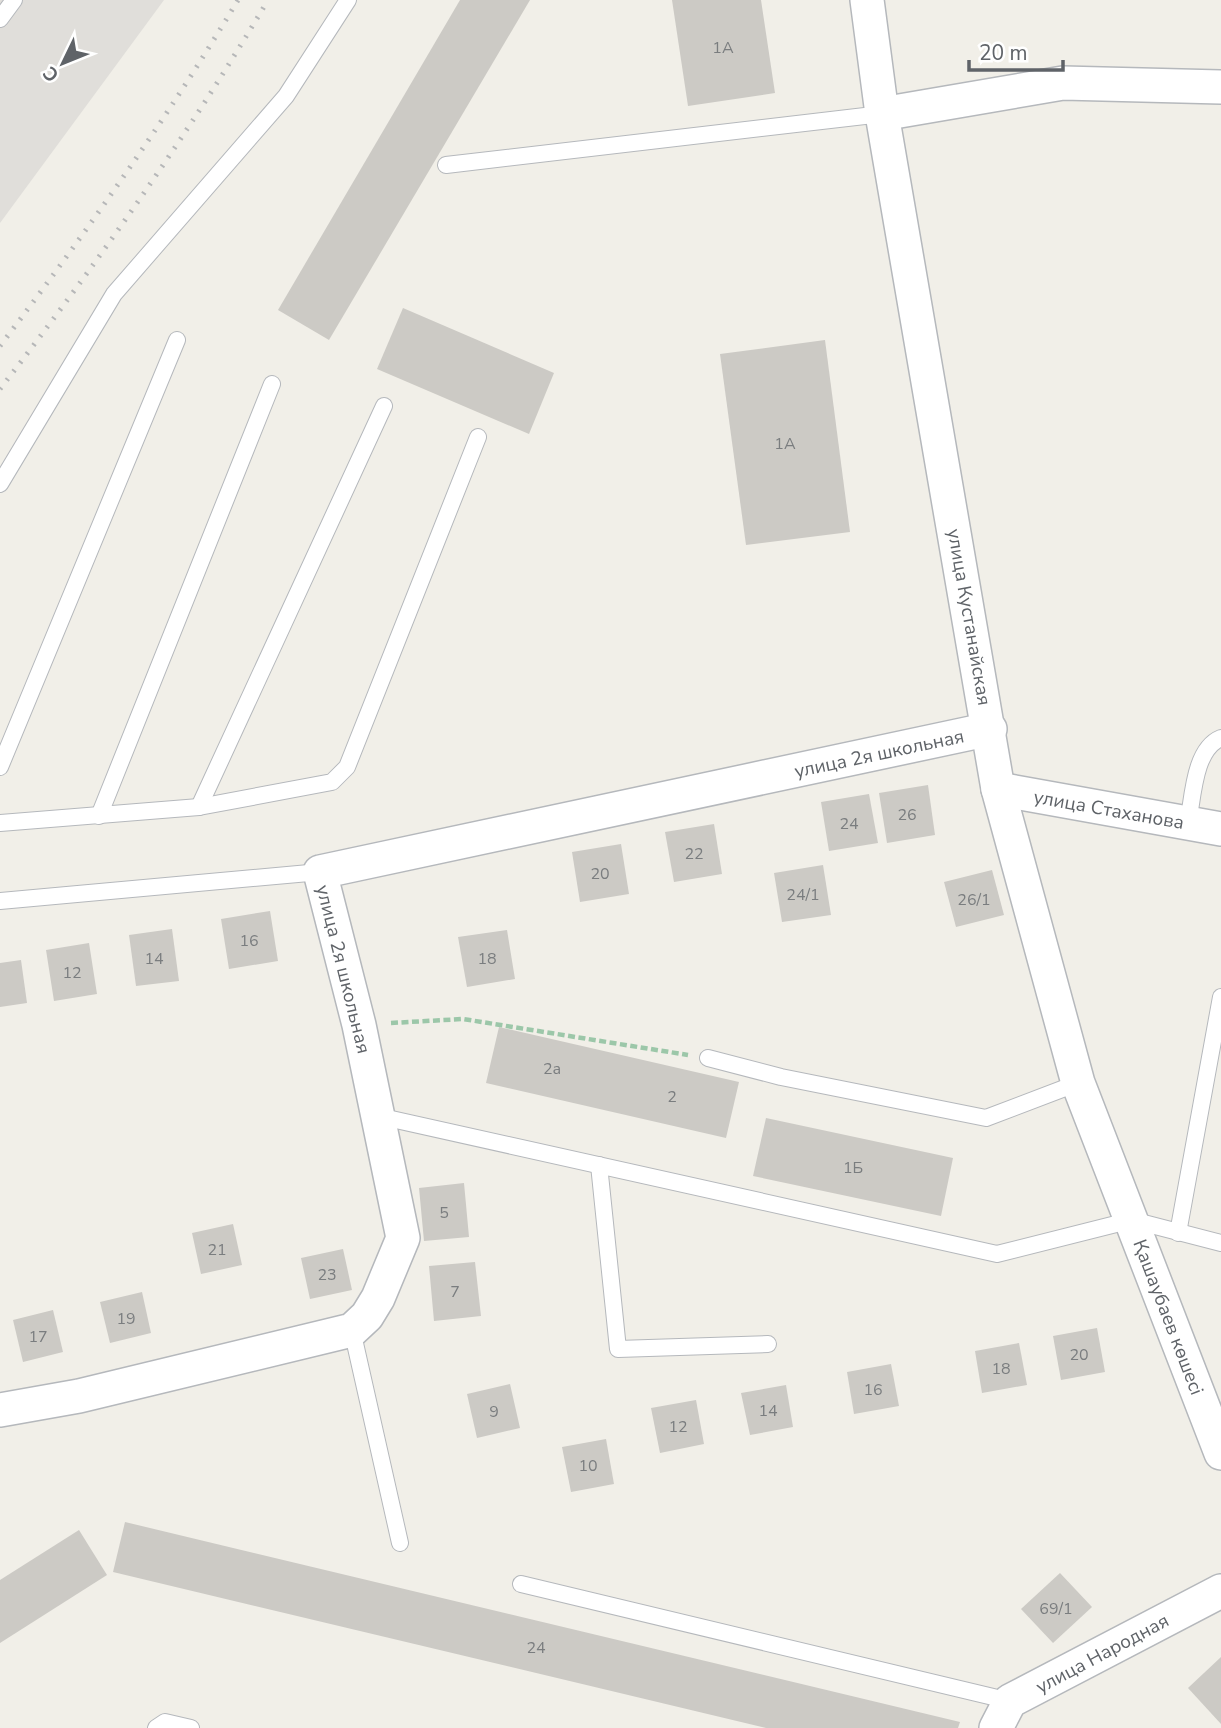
<svg xmlns="http://www.w3.org/2000/svg" width="1221" height="1728" font-family="'Nunito Sans',sans-serif">
<style>
.industrial{fill:#e0deda}
.building{fill:#cccac5}
.lines{fill:none;stroke-linecap:round;stroke-linejoin:round}
.lane-casing{stroke:#b5b8bc;stroke-width:18}
.street-casing{stroke:#b5b8bc;stroke-width:36}
.path{stroke:#9cc7a9;stroke-width:4.5;stroke-dasharray:7 3.5;stroke-linecap:butt}
.lane{stroke:#fff;stroke-width:16}
.street{stroke:#fff;stroke-width:33}
.rail{stroke:#b6b7b8;stroke-width:5;stroke-dasharray:2 9;stroke-linecap:butt}
.labels{text-anchor:middle;stroke-width:5;stroke-linejoin:round;paint-order:stroke}
.number-label{font-size:16px;fill:#7a7d7f}
.street-label{font-size:19px;fill:#5f6368;stroke:#fff}
</style>
<rect width="100%" height="100%" fill="#f1efe8"/>
<path class="industrial" d="M0 0H164L0 223Z"/>
<g class="building">
<path d="M460 0H530L329 340 278 310Z"/>
<path d="M672 0H761L775 93 688 106Z"/>
<path d="M403 308 554 373 529 434 377 369Z"/>
<path d="M825 340 850 532 746 545 720 354Z"/>
<path d="M928 785 935 835 887 843 879 793Z"/>
<path d="M869 794 878 843 829 851 821 802Z"/>
<path d="M714 824 722 874 674 882 665 832Z"/>
<path d="M621 844 629 894 580 902 572 852Z"/>
<path d="M823 865 831 915 782 922 774 873Z"/>
<path d="M992 870 1004 915 956 927 944 882Z"/>
<path d="M270 911 278 961 229 969 221 919Z"/>
<path d="M172 929 179 981 136 986 129 935Z"/>
<path d="M507 930 515 979 467 987 458 937Z"/>
<path d="M89 943 97 994 54 1001 46 950Z"/>
<path d="M21 960 27 1003 0 1007V963Z"/>
<path d="M499 1027 739 1082 726 1138 486 1083Z"/>
<path d="M766 1118 953 1158 941 1216 753 1176Z"/>
<path d="M464 1183 469 1237 424 1241 419 1188Z"/>
<path d="M233 1224 242 1265 201 1274 192 1233Z"/>
<path d="M343 1249 352 1290 310 1299 301 1258Z"/>
<path d="M475 1262 481 1316 434 1321 429 1266Z"/>
<path d="M142 1292 151 1333 110 1343 100 1302Z"/>
<path d="M53 1310 63 1352 23 1362 13 1320Z"/>
<path d="M1097 1328 1105 1372 1061 1380 1053 1336Z"/>
<path d="M1019 1343 1027 1385 982 1393 975 1351Z"/>
<path d="M891 1364 899 1406 854 1414 847 1372Z"/>
<path d="M510 1384 520 1428 477 1438 467 1394Z"/>
<path d="M786 1385 793 1427 750 1435 741 1393Z"/>
<path d="M696 1400 704 1444 660 1453 651 1408Z"/>
<path d="M606 1439 614 1484 571 1492 562 1447Z"/>
<path d="M125 1522 960 1722 958 1728H766L113 1572Z"/>
<path d="M79 1530 107 1575 0 1643V1580Z"/>
<path d="M1060 1573 1092 1607 1053 1643 1021 1609Z"/>
<path d="M1221 1657V1724L1188 1688Z"/>
</g>
<g class="lines">
<defs>
<g id="lane">
<path d="M0 19 14 0"/>
<path d="M446 165 882 114"/>
<path d="M0 484 114 294 286 96 348 0"/>
<path d="M0 767 177 340"/>
<path d="M199 807 384 406"/>
<path d="M99 816 272 384"/>
<path d="M0 823 199 807 332 782 347 767 478 437"/>
<path d="M1188 823C1193 797 1194 749 1221 738"/>
<path d="M0 901 320 872"/>
<path d="M708 1058 781 1077 986 1118 1078 1083"/>
<path d="M378 1116 997 1254 1132 1220 1221 1243"/>
<path d="M599 1165 618 1349 768 1344"/>
<path d="M1178 1233 1221 997"/>
<path d="M352 1330 400 1543"/>
<path d="M521 1584 1010 1701"/>
<path d="M156 1728 165 1722 191 1728"/>
</g>
<g id="street">
<path d="M867 0 882 114 998 789 1078 1083 1221 1453"/>
<path d="M882 114 1063 83 1221 87"/>
<path d="M998 789 1221 829"/>
<path d="M0 1410 79 1396 352 1330 367 1316 378 1298 403 1238 359 1025 320 872 990 729"/>
<path d="M996 1728 1010 1701 1221 1591"/>
</g>
</defs>
<use href="#lane" class="lane-casing"/>
<use href="#street" class="street-casing"/>
<path class="path" d="M391 1023 463 1019 688 1055"/>
<use href="#lane" class="lane"/>
<use href="#street" class="street"/>
<g class="rail">
<path d="M0 346C85 234 166 120 238 0"/>
<path d="M0 389C96 265 188 135 268 0"/>
</g>
</g>
<g class="labels">
<g class="number-label">
<text x="723" y="53">1А</text>
<text x="785" y="449">1А</text>
<text x="907" y="820">26</text>
<text x="849" y="829">24</text>
<text x="694" y="859">22</text>
<text x="600" y="879">20</text>
<text x="803" y="900">24/1</text>
<text x="974" y="905">26/1</text>
<text x="249" y="946">16</text>
<text x="154" y="964">14</text>
<text x="487" y="964">18</text>
<text x="72" y="978">12</text>
<text x="552" y="1074">2а</text>
<text x="672" y="1102">2</text>
<text x="853" y="1173">1Б</text>
<text x="444" y="1218">5</text>
<text x="217" y="1255">21</text>
<text x="327" y="1280">23</text>
<text x="455" y="1297">7</text>
<text x="126" y="1324">19</text>
<text x="38" y="1342">17</text>
<text x="1079" y="1360">20</text>
<text x="1001" y="1374">18</text>
<text x="873" y="1395">16</text>
<text x="768" y="1416">14</text>
<text x="494" y="1417">9</text>
<text x="678" y="1432">12</text>
<text x="588" y="1471">10</text>
<text x="1056" y="1614">69/1</text>
<text x="536" y="1653">24</text>
</g>
<g class="street-label">
<text transform="translate(970 617) rotate(80)" y="7">улица Кустанайская</text>
<text transform="translate(879 753) rotate(-12)" y="7">улица 2я школьная</text>
<text transform="translate(1109 809) rotate(10)" y="7">улица Стаханова</text>
<text transform="translate(344 969) rotate(76)" y="7">улица 2я школьная</text>
<text transform="translate(1169 1317) rotate(69)" y="7">Қашаубаев көшесі</text>
<text transform="translate(1102 1653) rotate(-28)" y="7">улица Народная</text>
</g>
</g>
<g transform="translate(63 63) rotate(227)" stroke="#ffffff" stroke-width="5" paint-order="stroke">
<path d="M0-5L12 26L0 18L-12 26Z" fill="#5f6368"/>
<text y="-10" font-size="19" font-weight="bold" text-anchor="middle" fill="#5f6368">С</text>
</g>
<path d="M969 60v10h94v-10" fill="none" stroke="#5f6368" stroke-width="3.5"/>
<text x="979" y="60" font-size="21" fill="#5f6368" stroke="#ffffff" stroke-width="5" paint-order="stroke">20 m</text>
</svg>
